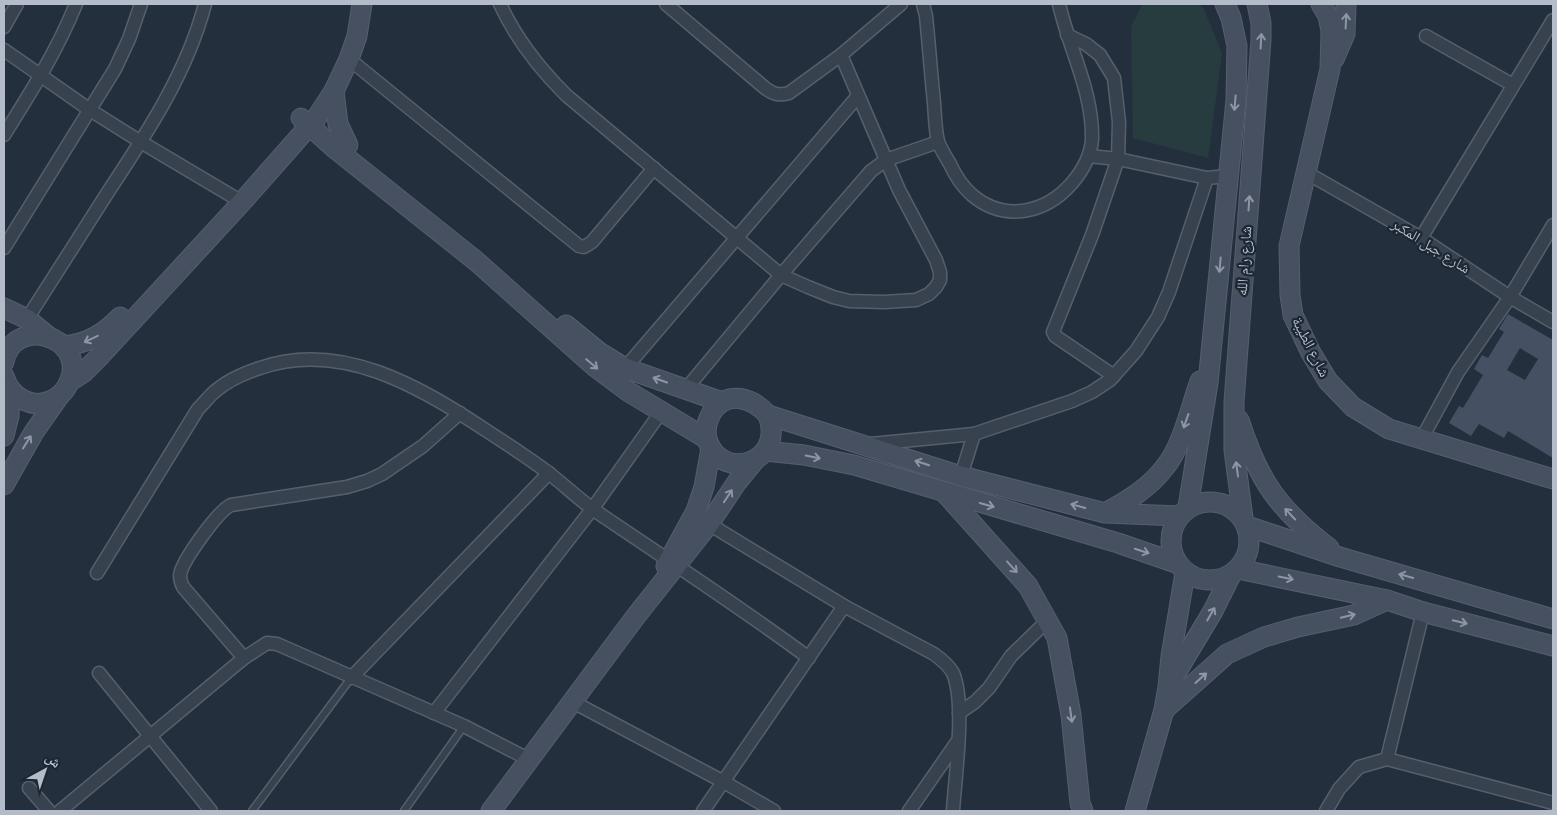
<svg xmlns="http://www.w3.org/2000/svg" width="1557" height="815" font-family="'Nunito Sans','Noto Naskh Arabic',sans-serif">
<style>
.green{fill:#263c3f}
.building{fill:#455162;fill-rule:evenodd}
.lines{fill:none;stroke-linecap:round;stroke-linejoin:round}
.lane-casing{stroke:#565f6c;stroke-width:9}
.street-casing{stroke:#565f6c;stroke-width:15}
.secondary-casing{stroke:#565f6c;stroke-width:21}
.lane{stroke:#38414e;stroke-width:6}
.street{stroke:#38414e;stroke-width:12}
.secondary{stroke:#465061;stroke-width:19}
.oneway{stroke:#8e96a5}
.labels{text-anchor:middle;stroke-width:4.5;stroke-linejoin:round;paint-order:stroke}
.street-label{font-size:15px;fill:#b4bcc9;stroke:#1d2633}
</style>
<rect width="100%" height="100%" fill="#242f3e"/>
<path class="green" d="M1142 4H1196L1203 7 1222 53 1208 158 1133 138 1131 27Z"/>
<path class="building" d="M1508 314 1553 340V458L1508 431 1504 438 1479 424 1471 436 1449 423 1459 406 1463 408 1483 375 1474 369 1482 355 1488 358 1504 332 1499 329ZM1520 348 1538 359 1525 380 1507 370Z"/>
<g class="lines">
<defs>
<g id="lane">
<path d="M252 811 351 678"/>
<path d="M404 811 464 726"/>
</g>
<g id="street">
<path d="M500 4C516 39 539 68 566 95L781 275 808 287 833 297 849 301 884 302 916 300 929 294 936 287 940 280V272L936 260 899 190 841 55"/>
<path d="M666 4 765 88C773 94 779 96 789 93L841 55 901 4"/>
<path d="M923 4 926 16C929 45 931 74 934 103 935 115 935 129 938 141 940 148 946 157 950 164 955 175 963 187 972 195 1004 222 1045 214 1072 183 1083 170 1091 156 1092 139 1093 91 1069 49 1059 4"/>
<path d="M4 27 17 4"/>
<path d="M1067 35 1086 44 1100 55 1114 78 1119 122 1118 159 1092 235 1053 332 1055 336 1114 376"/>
<path d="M1426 36 1513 85"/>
<path d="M4 50 90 110 141 142 242 202"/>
<path d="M349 59 579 246 584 247 592 242 654 168"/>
<path d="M4 135C31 92 57 51 76 4"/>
<path d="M1089 156 1118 159 1207 178 1227 176"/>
<path d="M1307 173 1421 238 1510 297 1553 322"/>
<path d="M1421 238 1553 20"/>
<path d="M4 248 115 69 129 39 141 4"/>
<path d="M27 319C54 277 81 234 108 192 147 133 187 73 205 4"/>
<path d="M621 373 858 96"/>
<path d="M686 389 781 275 871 171 886 160 938 142"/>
<path d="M1421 440 1458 372 1510 297 1553 225"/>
<path d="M871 444 974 434 1072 401 1092 392 1110 380 1136 351 1158 317 1169 292 1207 178"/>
<path d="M961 476 974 434"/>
<path d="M704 518 709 524 844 606 934 654C941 659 949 666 953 673 966 704 955 777 953 811"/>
<path d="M97 573 198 409C203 404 208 398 213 393 226 381 244 373 260 368 340 340 419 386 484 429 507 444 529 458 550 474 565 486 579 499 594 510 666 559 739 606 809 658"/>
<path d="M244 658 183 587C181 583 180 580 180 575 182 561 218 511 231 505L347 487 367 481 382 474 423 446 460 413"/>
<path d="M99 673 211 811"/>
<path d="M351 678 549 473"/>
<path d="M573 702 724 782 774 811"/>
<path d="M434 713 593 508 661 412"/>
<path d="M959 713 975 702 989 688 1011 656 1048 620"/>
<path d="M1387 759 1423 612"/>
<path d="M29 788 49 811"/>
<path d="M60 811 244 658 267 643 277 644 464 726 530 760"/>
<path d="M703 811 844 606"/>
<path d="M909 811 957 742"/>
<path d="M1326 811 1339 789 1359 767 1387 759 1553 803"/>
</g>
<g id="secondary">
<path d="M1321 4 1328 16 1331 31 1330 69 1289 246 1290 295 1293 315 1311 353 1328 381 1353 407 1389 429 1553 479"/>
<path d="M1334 59 1345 34 1346 4"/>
<path d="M334 91 338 124 348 145"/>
<path d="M301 118 333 147 476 261 594 366 629 392 707 439"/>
<path d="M4 308 27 319 49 337"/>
<path d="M566 325 599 352 625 368 722 402"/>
<path d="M63 346C87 344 104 334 120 317"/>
<path d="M4 362C13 315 86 335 70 380 67 388 61 396 52 400 32 410 10 397 4 376"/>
<path d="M69 382 83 373 101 355 242 202 317 117 334 91 349 59 357 36 362 4"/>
<path d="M768 415C786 463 723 482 708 442 704 432 707 421 712 412 727 389 753 398 768 415L961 476 1105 513 1179 516"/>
<path d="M1239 420C1258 480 1279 510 1329 548"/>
<path d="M4 436 9 416 10 389"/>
<path d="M765 451 804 455 854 465 1118 543 1176 563"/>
<path d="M4 485 34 432 60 395"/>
<path d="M945 493 1028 586 1057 638 1071 715 1080 803 1083 811"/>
<circle cx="1210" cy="541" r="39"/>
<path d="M1188 507 1208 383 1236 100 1237 46 1231 18 1225 4"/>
<path d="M1107 512C1129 500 1150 487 1165 467 1182 447 1191 406 1200 381"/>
<path d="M1243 518 1234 450V402L1261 40V23L1257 4"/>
<path d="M1247 526 1340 557 1553 619"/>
<path d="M666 566 696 511 704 487 711 448"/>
<path d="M1238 569 1387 600 1423 612 1553 646"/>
<path d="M1170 683 1213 611 1231 575"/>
<path d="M1164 710 1227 654 1264 637 1298 627 1354 615 1387 600"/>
<path d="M491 811 636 616 709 524 737 482 755 460"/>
<path d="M1135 811 1164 710 1168 687 1171 656 1185 573"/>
</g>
</defs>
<use href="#lane" class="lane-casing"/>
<use href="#street" class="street-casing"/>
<use href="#secondary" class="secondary-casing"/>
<use href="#lane" class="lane"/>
<use href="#street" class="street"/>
<use href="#secondary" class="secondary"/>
</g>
<defs><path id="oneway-shaft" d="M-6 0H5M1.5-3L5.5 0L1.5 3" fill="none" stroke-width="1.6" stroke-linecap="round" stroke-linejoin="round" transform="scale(1.25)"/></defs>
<g class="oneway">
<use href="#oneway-shaft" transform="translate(1346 21) rotate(-87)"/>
<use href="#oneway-shaft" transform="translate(1261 41) rotate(-87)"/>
<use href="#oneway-shaft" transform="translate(1235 103) rotate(95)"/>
<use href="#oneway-shaft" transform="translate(1249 203) rotate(-86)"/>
<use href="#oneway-shaft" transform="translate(1220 265) rotate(95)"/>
<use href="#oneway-shaft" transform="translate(91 339) rotate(155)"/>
<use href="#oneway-shaft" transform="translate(592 364) rotate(40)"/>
<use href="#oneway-shaft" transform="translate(660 380) rotate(-161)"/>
<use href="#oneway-shaft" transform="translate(1186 421) rotate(109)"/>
<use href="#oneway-shaft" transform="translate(27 442) rotate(-58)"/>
<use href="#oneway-shaft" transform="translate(813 457) rotate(11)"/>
<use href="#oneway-shaft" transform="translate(922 463) rotate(-162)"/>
<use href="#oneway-shaft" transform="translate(1237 469) rotate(-98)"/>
<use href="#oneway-shaft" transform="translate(728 496) rotate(-57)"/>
<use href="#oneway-shaft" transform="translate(987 505) rotate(16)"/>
<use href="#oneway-shaft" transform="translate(1078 506) rotate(-165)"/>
<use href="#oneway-shaft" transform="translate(1290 514) rotate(-133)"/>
<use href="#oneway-shaft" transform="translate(1142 551) rotate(18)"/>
<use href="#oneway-shaft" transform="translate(1012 567) rotate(48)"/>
<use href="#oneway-shaft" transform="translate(1406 576) rotate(-164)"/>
<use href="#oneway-shaft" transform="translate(1286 578) rotate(12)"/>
<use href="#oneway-shaft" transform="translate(1211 614) rotate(-60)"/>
<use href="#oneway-shaft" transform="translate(1348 616) rotate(-14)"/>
<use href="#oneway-shaft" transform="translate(1460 622) rotate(14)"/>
<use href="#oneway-shaft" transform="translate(1201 678) rotate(-42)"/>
<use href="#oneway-shaft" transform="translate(1071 715) rotate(82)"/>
</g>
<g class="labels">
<g class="street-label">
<text transform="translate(1431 246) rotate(32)" y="5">شارع جبل المكبر</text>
<text transform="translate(1244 261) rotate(-86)" y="5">شارع رام الله</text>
<text transform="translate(1311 347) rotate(63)" y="5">شارع الطيبة</text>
</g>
</g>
<rect width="1557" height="815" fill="none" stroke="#b4bcc9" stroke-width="10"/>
<g transform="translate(45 770) rotate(40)" stroke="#1d2633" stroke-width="4" paint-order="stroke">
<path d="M0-4L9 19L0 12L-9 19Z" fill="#b4bcc9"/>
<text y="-8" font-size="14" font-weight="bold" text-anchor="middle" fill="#b4bcc9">ش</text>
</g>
</svg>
